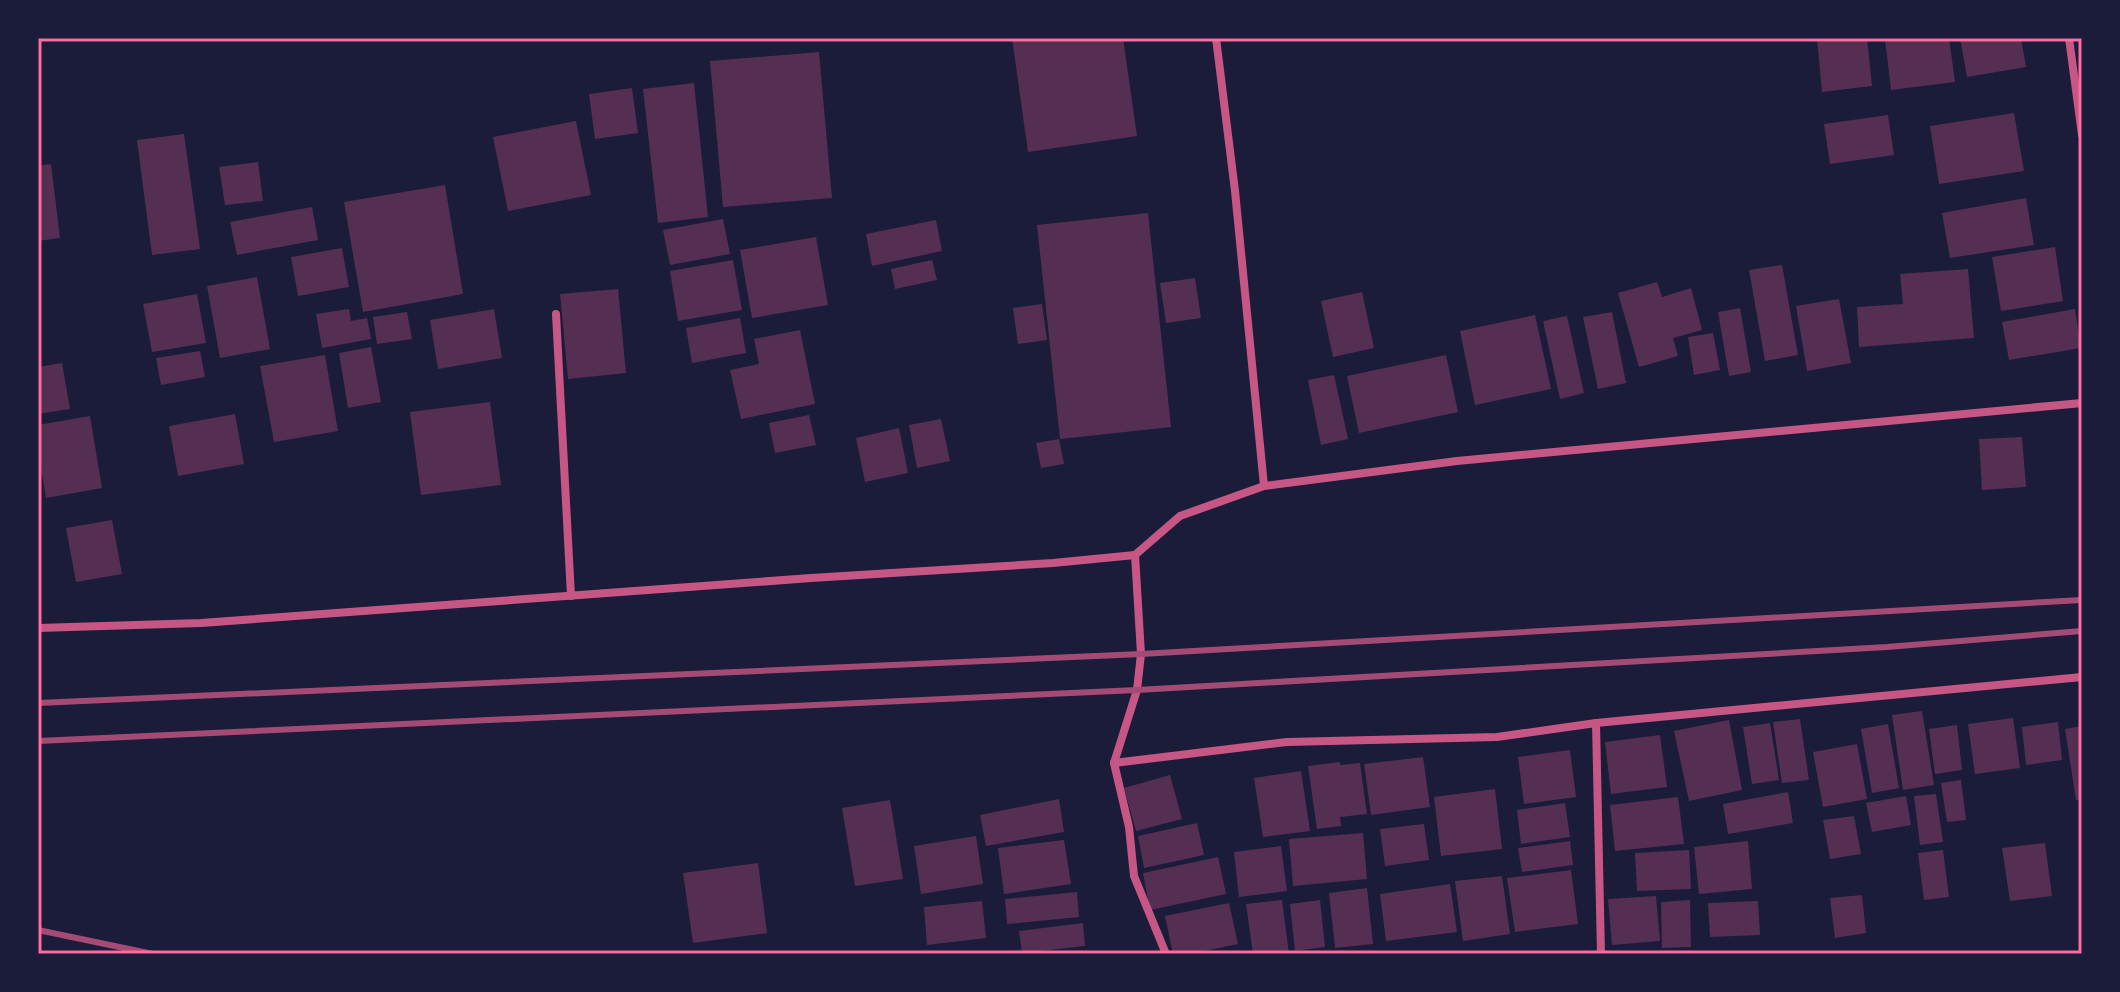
<svg xmlns="http://www.w3.org/2000/svg" width="2120" height="992" font-family="Poppins,sans-serif">
<style>
.building{fill:#542f53}
.lines{fill:none;stroke-linecap:round;stroke-linejoin:round}
.minor{stroke:#c65784;stroke-width:8}
.rail{stroke:#a44b75;stroke-width:6}
.neatline{fill:none;stroke:#ff6b9d;stroke-width:3}
</style>
<rect width="100%" height="100%" fill="#1b1b3a"/>
<g class="building">
<path d="M1012 38H1123L1137 136 1028 152Z"/>
<path d="M1828 38H1867L1872 86 1822 92 1817 39Z"/>
<path d="M1892 38H1949L1955 82 1891 90 1885 39Z"/>
<path d="M1960 38H2021L2026 67 1967 77Z"/>
<path d="M819 52 832 198 723 207 710 61Z"/>
<path d="M694 83 708 217 658 223 643 89Z"/>
<path d="M632 88 638 133 595 139 589 94Z"/>
<path d="M2014 113 2024 171 1939 184 1930 126Z"/>
<path d="M1888 115 1894 155 1830 164 1824 124Z"/>
<path d="M576 121 591 195 508 211 493 137Z"/>
<path d="M184 134 200 249 152 255 137 140Z"/>
<path d="M258 162 263 201 225 205 219 167Z"/>
<path d="M51 164 60 238 38 241V166Z"/>
<path d="M445 185 463 294 363 312 344 202Z"/>
<path d="M2026 198 2034 245 1950 258 1942 213Z"/>
<path d="M312 207 318 240 237 255 230 222Z"/>
<path d="M1148 213 1171 427 1060 439 1037 225Z"/>
<path d="M723 219 730 254 670 265 663 230Z"/>
<path d="M936 220 942 251 872 266 866 234Z"/>
<path d="M816 237 828 305 752 318 740 250Z"/>
<path d="M2055 247 2063 301 2001 311 1992 257Z"/>
<path d="M342 248 349 287 298 296 291 257Z"/>
<path d="M733 260 742 310 678 321 670 271Z"/>
<path d="M932 260 937 280 895 289 891 269Z"/>
<path d="M1782 265 1798 355 1765 361 1749 270Z"/>
<path d="M1968 269 1974 338 1859 347 1857 307 1903 304 1900 274Z"/>
<path d="M257 277 270 349 220 358 207 286Z"/>
<path d="M1195 278 1201 318 1166 323 1160 283Z"/>
<path d="M1657 282 1662 297 1691 288 1702 330 1673 338 1678 356 1639 367 1618 293Z"/>
<path d="M618 289 626 373 568 379 560 294Z"/>
<path d="M1362 292 1374 348 1333 357 1321 301Z"/>
<path d="M197 294 206 343 152 352 143 304Z"/>
<path d="M1839 299 1851 363 1807 371 1796 306Z"/>
<path d="M1042 304 1047 340 1018 344 1013 308Z"/>
<path d="M1740 308 1751 372 1729 376 1718 312Z"/>
<path d="M349 309 351 321 367 318 371 339 322 348 316 314Z"/>
<path d="M494 309 502 358 438 369 430 320Z"/>
<path d="M2075 309 2081 348 2009 360 2002 322Z"/>
<path d="M407 312 412 339 377 344 373 317Z"/>
<path d="M1612 312 1626 383 1598 389 1583 317Z"/>
<path d="M1535 315 1551 389 1475 405 1460 331Z"/>
<path d="M1567 316 1584 393 1560 399 1543 321Z"/>
<path d="M740 318 746 353 692 363 686 328Z"/>
<path d="M800 330 815 404 741 419 730 370 759 364 754 339Z"/>
<path d="M1713 333 1720 370 1694 375 1688 337Z"/>
<path d="M371 347 381 402 348 408 339 353Z"/>
<path d="M200 351 205 377 161 385 156 358Z"/>
<path d="M325 355 338 431 274 442 260 366Z"/>
<path d="M1446 355 1458 412 1359 433 1347 376Z"/>
<path d="M62 363 70 409 38 414V367Z"/>
<path d="M1334 375 1348 439 1321 445 1308 380Z"/>
<path d="M490 402 501 485 421 495 410 412Z"/>
<path d="M235 414 244 464 178 476 169 426Z"/>
<path d="M809 415 816 445 775 453 769 423Z"/>
<path d="M90 416 102 488 46 498 38 450V425Z"/>
<path d="M941 419 950 461 917 468 909 425Z"/>
<path d="M899 428 908 473 865 482 856 438Z"/>
<path d="M2022 437 2026 487 1982 490 1979 439Z"/>
<path d="M1059 439 1064 464 1041 468 1036 443Z"/>
<path d="M112 520 122 574 76 582 66 528Z"/>
<path d="M1922 711 1934 785 1903 790 1892 715Z"/>
<path d="M2013 718 2020 768 1975 774 1968 724Z"/>
<path d="M1800 719 1809 780 1782 783 1773 722Z"/>
<path d="M1729 720 1742 790 1689 801 1674 731Z"/>
<path d="M2058 722 2062 760 2026 765 2022 727Z"/>
<path d="M1770 723 1779 780 1752 784 1743 727Z"/>
<path d="M1888 724 1899 788 1872 793 1861 729Z"/>
<path d="M1957 725 1962 770 1935 774 1929 729Z"/>
<path d="M2082 726V799L2076 800 2065 729Z"/>
<path d="M1660 735 1667 787 1611 794 1605 742Z"/>
<path d="M1857 744 1867 799 1823 807 1813 752Z"/>
<path d="M1570 750 1576 797 1524 804 1518 757Z"/>
<path d="M1423 757 1430 807 1371 815 1364 764Z"/>
<path d="M1340 762V765L1360 763 1367 814 1340 817 1341 826 1317 829 1308 766Z"/>
<path d="M1301 771 1310 831 1263 837 1254 778Z"/>
<path d="M1170 775 1182 819 1136 831 1124 788Z"/>
<path d="M1961 780 1966 820 1947 822 1941 783Z"/>
<path d="M1495 789 1502 849 1441 856 1434 797Z"/>
<path d="M1788 792 1793 823 1728 834 1723 804Z"/>
<path d="M1936 794 1943 842 1920 845 1914 796Z"/>
<path d="M1906 796 1911 825 1872 832 1866 803Z"/>
<path d="M1678 797 1684 844 1615 851 1610 805Z"/>
<path d="M1059 799 1064 832 986 846 980 815Z"/>
<path d="M890 800 903 879 855 886 842 808Z"/>
<path d="M1565 803 1570 837 1521 844 1517 810Z"/>
<path d="M1854 816 1861 854 1830 859 1823 820Z"/>
<path d="M1197 823 1204 855 1144 868 1138 836Z"/>
<path d="M1424 824 1429 860 1385 866 1380 829Z"/>
<path d="M1363 833 1367 879 1293 886 1289 839Z"/>
<path d="M976 836 983 884 921 894 914 846Z"/>
<path d="M1064 840 1071 884 1004 894 998 848Z"/>
<path d="M1570 841 1573 865 1522 872 1518 848Z"/>
<path d="M1748 841 1752 889 1699 894 1694 847Z"/>
<path d="M2045 843 2052 896 2010 901 2002 848Z"/>
<path d="M1281 846 1287 891 1239 897 1234 852Z"/>
<path d="M1689 850 1691 889 1637 891 1635 853Z"/>
<path d="M1943 850 1949 897 1924 900 1918 853Z"/>
<path d="M1218 857 1226 894 1150 910 1143 873Z"/>
<path d="M758 863 767 933 693 943 683 873Z"/>
<path d="M1571 870 1578 924 1515 932 1507 878Z"/>
<path d="M1502 876 1510 934 1463 941 1455 881Z"/>
<path d="M1450 884 1457 932 1386 941 1380 894Z"/>
<path d="M1367 888 1373 944 1335 948 1329 893Z"/>
<path d="M1077 892 1079 917 1007 924 1005 899Z"/>
<path d="M1862 895 1866 933 1835 938 1830 898Z"/>
<path d="M1656 896 1660 941 1612 945 1608 899Z"/>
<path d="M1282 900 1289 954H1253L1246 904Z"/>
<path d="M1320 900 1325 947 1295 951 1290 904Z"/>
<path d="M1690 900 1691 947 1662 948 1661 902Z"/>
<path d="M982 901 986 938 927 945 924 907Z"/>
<path d="M1758 901 1760 935 1710 937 1708 903Z"/>
<path d="M1229 903 1238 944 1190 954H1173L1165 916Z"/>
<path d="M1083 923 1085 946 1022 953 1019 931Z"/>
</g>
<g class="lines">
<g class="minor">
<path d="M2069 38 2082 135"/>
<path d="M556 314 571 596"/>
<path d="M1264 486 1457 461 2082 403"/>
<path d="M1135 555 1141 654 1137 690 1114 763 1129 827 1134 876 1166 954"/>
<path d="M38 628 201 623 811 578 1053 563 1135 555 1180 516 1264 486 1235 191 1216 38"/>
<path d="M1596 723 1601 954"/>
<path d="M1114 763 1287 742 1497 737 1596 723 2082 677"/>
</g>
<g class="rail">
<path d="M38 703 1141 654 2082 600"/>
<path d="M38 741 1137 690 1887 647 2082 631"/>
<path d="M38 930 153 954"/>
</g>
</g>
<rect width="2120" height="992" fill="none" stroke="#1b1b3a" stroke-width="80"/>
<rect x="40" y="40" width="2040" height="912" class="neatline"/>
</svg>
